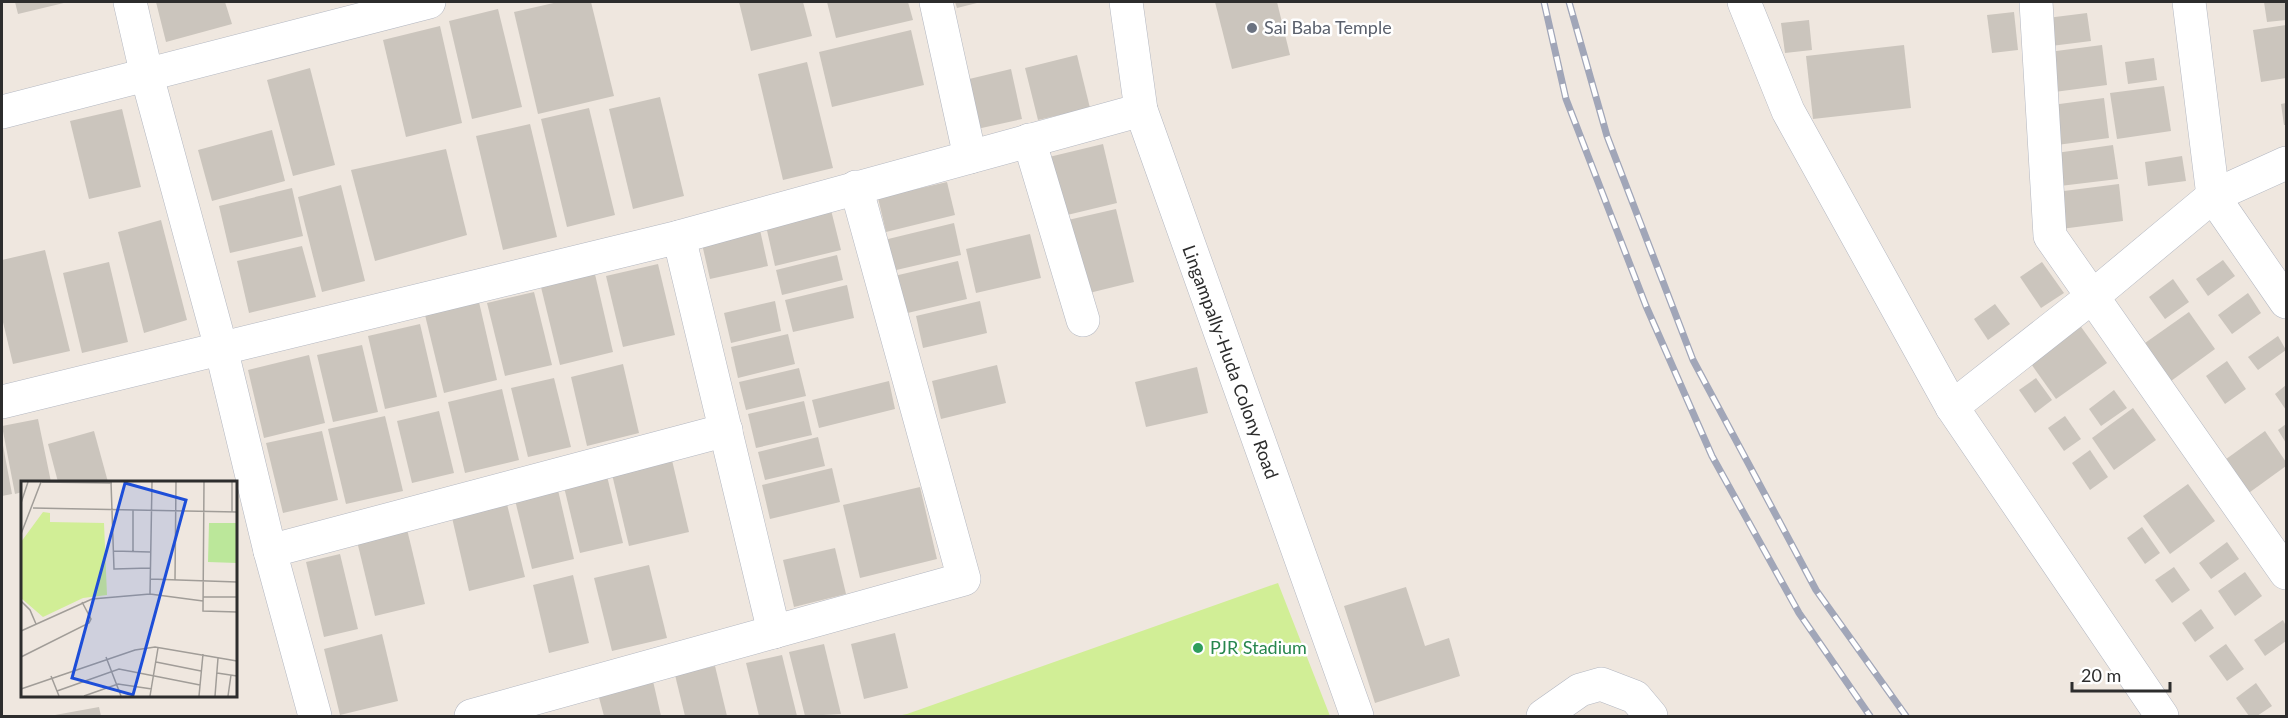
<svg xmlns="http://www.w3.org/2000/svg" width="2288" height="718" font-family="Lato,sans-serif">
<style>
.pitch{fill:#d1ee96}
.building{fill:#cbc5bd}
.lines{fill:none;stroke-linecap:round;stroke-linejoin:round}
.minor-casing{stroke:#b3b7c1;stroke-width:34}
.minor{stroke:#fff;stroke-width:33}
.rail-casing{stroke:#a1a6b8;stroke-width:7}
.rail{stroke:#fff;stroke-width:4.5;stroke-dasharray:14;stroke-linecap:butt}
.worship-dot{fill:#6b7280;stroke:#fff;stroke-width:2}
.leisure-dot{fill:#2e9e5b;stroke:#fff;stroke-width:2}
.labels{text-anchor:middle;stroke-width:5;stroke-linejoin:round;paint-order:stroke}
.worship-label{font-size:18px;fill:#5b616d;stroke:#fff;text-anchor:start}
.street-label{font-size:18px;fill:#2d2d2d;stroke:#fff}
.leisure-label{font-size:18px;fill:#27864d;stroke:#fff;text-anchor:start}
.inset-road{fill:none;stroke:#a19d98;stroke-width:1.5}
.view{fill:#1d4ed8;fill-opacity:0.15;stroke:#1d4ed8;stroke-width:3}
.inset-edge{fill:none;stroke:#2d2d2d;stroke-width:3}
</style>
<rect width="100%" height="100%" fill="#efe7df"/>
<path class="pitch" d="M1278 583 1330 716H897L907 714Z"/>
<g class="building">
<path d="M15 2H68L18 14Z"/>
<path d="M156 2H225L232 24 166 42Z"/>
<path d="M558 2H591L614 96 538 114 514 12Z"/>
<path d="M739 2H803L812 36 751 51Z"/>
<path d="M827 2H908L913 20 836 38Z"/>
<path d="M955 2H981L957 8Z"/>
<path d="M1215 2H1277L1290 55 1232 69Z"/>
<path d="M2264 2H2286V20L2267 22Z"/>
<path d="M498 9 522 107 472 119 449 21Z"/>
<path d="M2014 12 2018 50 1992 53 1987 15Z"/>
<path d="M2087 13 2091 41 2051 46 2047 18Z"/>
<path d="M1809 20 1812 50 1785 53 1781 23Z"/>
<path d="M2286 25V78L2261 82 2253 30Z"/>
<path d="M440 26 462 123 406 137 383 40Z"/>
<path d="M911 30 924 85 832 107 819 52Z"/>
<path d="M1904 45 1911 108 1813 119 1806 56Z"/>
<path d="M2102 45 2107 85 2047 93 2041 53Z"/>
<path d="M1077 55 1090 108 1038 120 1025 68Z"/>
<path d="M2154 58 2157 80 2128 84 2125 62Z"/>
<path d="M807 62 833 168 783 180 758 74Z"/>
<path d="M310 68 335 165 293 176 267 80Z"/>
<path d="M1011 69 1022 119 977 129 965 80Z"/>
<path d="M2164 86 2171 131 2117 139 2110 93Z"/>
<path d="M660 97 684 196 633 209 609 109Z"/>
<path d="M2104 98 2109 138 2057 145 2052 105Z"/>
<path d="M2286 103V125H2284L2281 104Z"/>
<path d="M589 108 615 215 567 227 541 119Z"/>
<path d="M122 109 141 187 89 199 70 121Z"/>
<path d="M530 124 557 237 503 250 476 136Z"/>
<path d="M272 130 285 181 212 201 198 150Z"/>
<path d="M1103 144 1117 203 1063 216 1049 157Z"/>
<path d="M2113 145 2118 179 2060 186 2056 153Z"/>
<path d="M446 149 467 235 375 261 351 170Z"/>
<path d="M2182 156 2186 181 2148 186 2145 162Z"/>
<path d="M947 182 955 215 886 232 878 198Z"/>
<path d="M2119 184 2123 221 2061 229 2056 192Z"/>
<path d="M341 185 365 281 322 292 298 197Z"/>
<path d="M292 188 303 236 230 253 219 206Z"/>
<path d="M1116 209 1134 282 1085 294 1068 220Z"/>
<path d="M831 210 841 250 775 266 766 226Z"/>
<path d="M161 220 187 320 144 333 118 232Z"/>
<path d="M954 223 961 255 892 271 884 240Z"/>
<path d="M760 230 768 266 710 279 702 244Z"/>
<path d="M1030 234 1041 278 976 293 966 249Z"/>
<path d="M302 246 316 297 249 313 237 261Z"/>
<path d="M45 250 70 351 13 364 2 318V260Z"/>
<path d="M837 255 843 280 782 295 776 270Z"/>
<path d="M2223 260 2235 276 2208 296 2196 279Z"/>
<path d="M958 261 967 299 899 315 890 277Z"/>
<path d="M109 262 128 342 82 353 63 273Z"/>
<path d="M2042 262 2064 293 2041 308 2020 277Z"/>
<path d="M658 264 675 335 623 347 606 276Z"/>
<path d="M594 270 613 352 560 365 540 283Z"/>
<path d="M2173 279 2189 302 2165 319 2149 297Z"/>
<path d="M847 285 854 318 793 332 785 300Z"/>
<path d="M534 292 552 365 505 376 487 303Z"/>
<path d="M2248 293 2261 313 2232 334 2218 315Z"/>
<path d="M775 301 781 331 731 343 724 313Z"/>
<path d="M980 301 987 333 923 348 916 316Z"/>
<path d="M479 302 497 380 444 393 425 315Z"/>
<path d="M1995 304 2010 324 1988 340 1974 319Z"/>
<path d="M2189 312 2215 349 2171 381 2145 343Z"/>
<path d="M420 324 437 397 385 409 368 336Z"/>
<path d="M2079 324 2107 363 2056 399 2029 361Z"/>
<path d="M788 334 795 364 738 378 731 347Z"/>
<path d="M2278 336 2286 350 2258 370 2248 357Z"/>
<path d="M362 345 378 412 333 422 317 355Z"/>
<path d="M309 355 325 423 264 438 248 370Z"/>
<path d="M2227 361 2246 389 2225 404 2206 376Z"/>
<path d="M623 364 639 433 587 446 571 377Z"/>
<path d="M997 365 1006 403 941 419 932 381Z"/>
<path d="M1197 367 1208 413 1146 427 1135 382Z"/>
<path d="M799 368 806 396 746 410 739 382Z"/>
<path d="M554 378 571 447 528 457 511 388Z"/>
<path d="M2036 378 2052 400 2035 413 2019 390Z"/>
<path d="M889 381 895 409 819 428 812 400Z"/>
<path d="M2286 385V410L2275 394Z"/>
<path d="M502 389 519 460 465 473 448 402Z"/>
<path d="M2114 390 2127 408 2101 426 2089 409Z"/>
<path d="M804 401 812 435 756 448 748 414Z"/>
<path d="M2133 408 2156 440 2114 470 2092 438Z"/>
<path d="M439 411 454 473 412 483 397 421Z"/>
<path d="M385 416 403 491 346 504 328 429Z"/>
<path d="M2065 416 2081 439 2064 451 2048 428Z"/>
<path d="M38 419 51 482H22V492L15 494 2 426Z"/>
<path d="M2286 424V443L2278 430Z"/>
<path d="M94 431 108 482H58L48 444Z"/>
<path d="M322 431 338 500 283 513 266 443Z"/>
<path d="M2265 431 2286 462V466L2246 495 2222 462Z"/>
<path d="M818 437 825 466 765 480 758 452Z"/>
<path d="M2 440 12 494 2 496Z"/>
<path d="M2090 450 2108 477 2090 490 2072 463Z"/>
<path d="M671 456 689 532 629 546 611 470Z"/>
<path d="M832 468 840 502 770 519 762 485Z"/>
<path d="M607 476 623 543 580 553 564 487Z"/>
<path d="M2188 484 2215 521 2170 554 2143 516Z"/>
<path d="M920 487 937 559 860 578 843 505Z"/>
<path d="M558 490 574 559 532 569 515 500Z"/>
<path d="M505 496 525 577 469 591 450 509Z"/>
<path d="M406 525 425 604 375 616 356 537Z"/>
<path d="M2142 527 2160 553 2145 564 2127 538Z"/>
<path d="M2227 542 2239 559 2211 579 2199 563Z"/>
<path d="M835 548 846 594 794 607 783 560Z"/>
<path d="M340 554 358 629 324 637 306 562Z"/>
<path d="M649 565 667 638 612 651 594 578Z"/>
<path d="M2174 567 2190 590 2172 603 2155 580Z"/>
<path d="M2245 572 2262 596 2235 616 2218 591Z"/>
<path d="M573 575 589 643 549 653 533 585Z"/>
<path d="M1406 587 1425 646 1449 638 1460 676 1375 703 1344 606Z"/>
<path d="M2201 609 2214 628 2195 642 2182 623Z"/>
<path d="M2283 620 2286 626V641L2265 656 2254 640Z"/>
<path d="M895 633 908 688 864 699 851 644Z"/>
<path d="M382 634 398 701 340 715 324 649Z"/>
<path d="M824 644 841 714 805 716 789 652Z"/>
<path d="M2226 644 2244 669 2227 681 2209 656Z"/>
<path d="M782 655 797 716H759L746 663Z"/>
<path d="M715 666 727 716H685L675 675Z"/>
<path d="M653 681 661 716H604L598 694Z"/>
<path d="M2256 683 2272 706 2257 716H2249L2236 698Z"/>
<path d="M99 707 101 716H55V715Z"/>
</g>
<g class="lines">
<defs>
<g id="minor">
<path d="M130 2 147 76 221 348 270 551 315 716"/>
<path d="M936 2 970 157"/>
<path d="M1126 2 1141 110 1357 716"/>
<path d="M1744 2 1788 111 1952 407 2162 716"/>
<path d="M2036 2 2050 236 2286 573"/>
<path d="M2189 2 2213 196 2286 302"/>
<path d="M2 112 429 2"/>
<path d="M1029 140 1083 320"/>
<path d="M679 237 774 632"/>
<path d="M2 402 679 237 1141 110"/>
<path d="M1952 407 2093 296 2213 196 2286 163"/>
<path d="M270 551 726 430"/>
<path d="M471 716 964 579 856 187"/>
<path d="M1543 716 1580 690 1601 684 1635 697 1651 716"/>
</g>
</defs>
<use href="#minor" class="minor-casing"/>
<use href="#minor" class="minor"/>
<defs>
<g id="rail">
<path d="M1544 2 1566 99 1646 306 1712 456 1799 613 1870 716"/>
<path d="M1569 2 1607 136 1693 360 1816 590 1906 716"/>
</g>
</defs>
<use href="#rail" class="rail-casing"/>
<use href="#rail" class="rail"/>
</g>
<circle class="worship-dot" cx="1252" cy="28" r="6"/>
<circle class="leisure-dot" cx="1198" cy="648" r="6"/>
<g class="labels">
<g class="worship-label">
<text x="1264" y="34">Sai Baba Temple</text>
</g>
<g class="street-label">
<text transform="translate(1230 362) rotate(70)" y="6">Lingampally-Huda Colony Road</text>
</g>
<g class="leisure-label">
<text x="1210" y="654">PJR Stadium</text>
</g>
</g>
<g transform="translate(21 481)">
<rect width="216" height="216" fill="#efe7df"/>
<path d="M188 42H216V82L187 81Z" fill="#bbe79a"/>
<path d="M22 31 29 32V41L83 42 86 114 62 117 22 136 0 117V61Z" fill="#d1ee96"/>
<path class="inset-road" d="M21 1 91 2M90 1 93 88 129 87M183 1 182 130 216 131M0 22 7 1M12 27 216 31M211 31V1M0 53 20 1M93 70 129 71M112 71V29M129 98 216 101M154 99 155 1M129 113 131 1M182 116H216M0 120 9 129 15 143M0 150 71 118 129 113 182 120M0 176 68 142 70 138 61 121M85 176 100 215M135 181 180 190M196 192 216 195M30 195 38 215M0 208 114 169 134 166 216 180M36 210 98 188 179 204M63 215 97 203 131 208M129 215 137 167M178 215 182 173M194 215 197 177M207 215 210 194"/>
<path class="view" d="M104 2 165 19 112 214 51 197Z"/>
<rect width="216" height="216" class="inset-edge"/>
</g>
<rect width="2288" height="718" fill="none" stroke="#2d2d2d" stroke-width="6"/>
<path d="M2072 682v9h98v-9" fill="none" stroke="#2d2d2d" stroke-width="3"/>
<text x="2081" y="682" font-size="18" fill="#2d2d2d" stroke="#ffffff" stroke-width="4.5" paint-order="stroke">20 m</text>
</svg>
